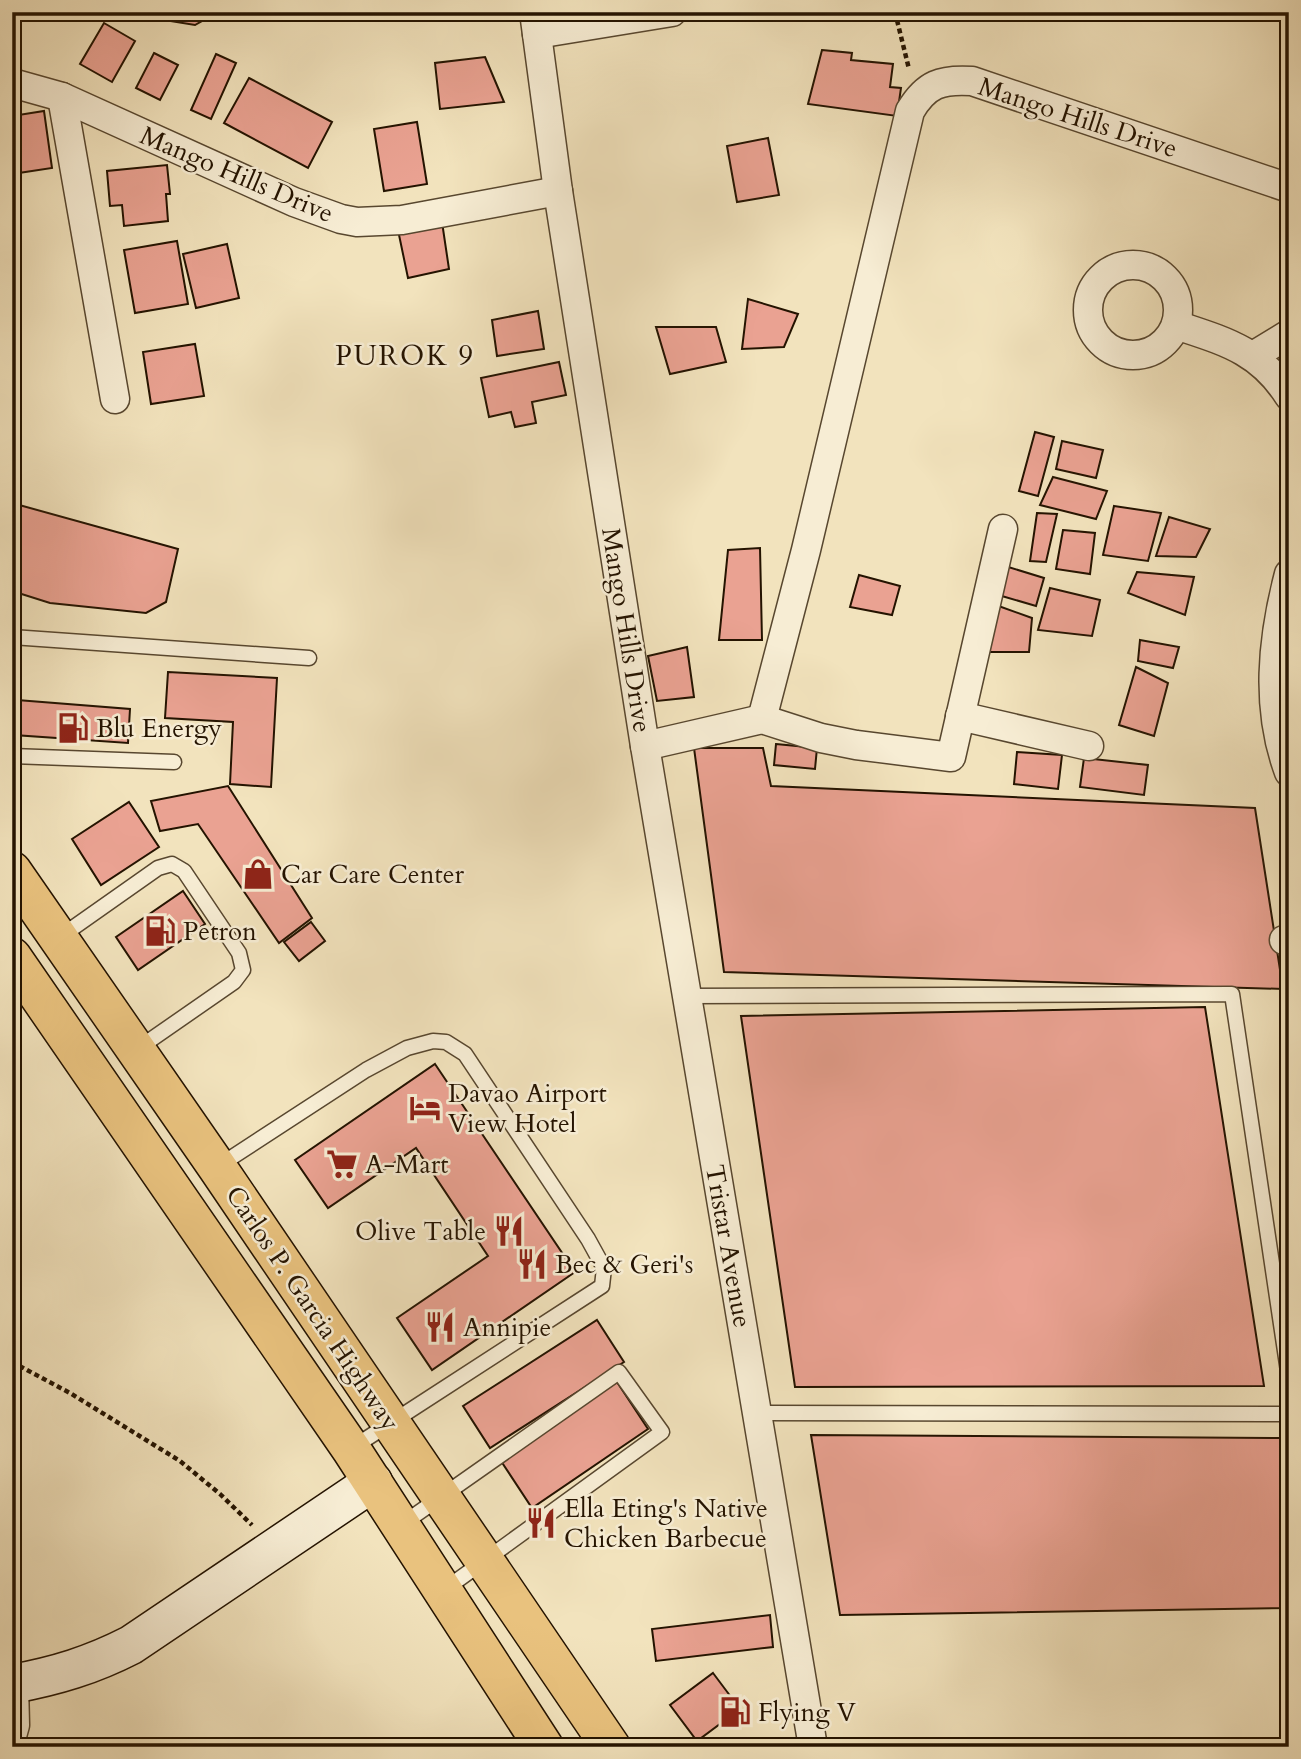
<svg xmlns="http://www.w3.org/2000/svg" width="1301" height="1759" font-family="Cardo,serif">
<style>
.building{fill:#eaa292;stroke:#241300;stroke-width:2}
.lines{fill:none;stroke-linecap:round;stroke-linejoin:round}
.lane-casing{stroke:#58472f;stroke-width:17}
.street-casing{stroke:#58472f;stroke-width:31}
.secondary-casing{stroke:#241300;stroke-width:41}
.highway-casing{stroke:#241300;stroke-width:41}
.path{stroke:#241300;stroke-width:4.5;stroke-dasharray:5 3.5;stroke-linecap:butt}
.lane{stroke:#f7edd4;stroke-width:14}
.street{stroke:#f7edd4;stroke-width:28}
.secondary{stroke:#f7edd4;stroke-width:38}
.highway{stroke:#e9c27e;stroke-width:38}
.labels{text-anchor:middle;stroke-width:5;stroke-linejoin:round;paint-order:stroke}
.street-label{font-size:26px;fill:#241300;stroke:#f7edd4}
.poi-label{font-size:26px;fill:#241300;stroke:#f7edd4;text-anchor:start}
.neighbourhood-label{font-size:28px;letter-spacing:2px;fill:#241300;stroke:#f7edd4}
</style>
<rect width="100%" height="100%" fill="#f2e3bd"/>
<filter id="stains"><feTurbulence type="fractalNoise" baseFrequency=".00286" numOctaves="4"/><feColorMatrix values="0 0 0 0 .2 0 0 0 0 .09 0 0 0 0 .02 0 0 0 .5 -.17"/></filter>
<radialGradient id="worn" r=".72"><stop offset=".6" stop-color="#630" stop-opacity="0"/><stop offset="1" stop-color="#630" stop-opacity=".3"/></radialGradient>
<g class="building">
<path d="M139 12H210L209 17 195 25 139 16Z"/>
<path d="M104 23 135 41 112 82 80 64Z"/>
<path d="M822 50 852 53 851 60 893 64 890 87 901 88 897 116 808 104Z"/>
<path d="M154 53 178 65 160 100 136 88Z"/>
<path d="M216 54 236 63 211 119 191 110Z"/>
<path d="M485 57 504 102 440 109 435 63Z"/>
<path d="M249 78 332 122 308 168 224 123Z"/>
<path d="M44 111 52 168 12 174V116Z"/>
<path d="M417 122 427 184 384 191 374 129Z"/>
<path d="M768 138 779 195 737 202 727 146Z"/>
<path d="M167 165 170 194H166L168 221 124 226 122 205 110 206 107 171Z"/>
<path d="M442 222 449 269 408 278 398 230Z"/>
<path d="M177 241 188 304 135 313 124 250Z"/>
<path d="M227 244 239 298 196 308 183 254Z"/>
<path d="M748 299 798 314 784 347 742 349Z"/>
<path d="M538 311 544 349 497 356 492 320Z"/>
<path d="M12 327 20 363 12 365Z"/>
<path d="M656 327H716L726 362 670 374Z"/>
<path d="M195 344 204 396 151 404 143 352Z"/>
<path d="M559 362 566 395 532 402 536 423 515 427 511 412 489 417 481 378Z"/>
<path d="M1035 432 1054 437 1038 496 1019 491Z"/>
<path d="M1062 441 1103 450 1096 478 1056 469Z"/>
<path d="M1053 477 1107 491 1096 519 1040 505Z"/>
<path d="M12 503 178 549 166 602 146 613 50 603 12 591Z"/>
<path d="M1114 506 1161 513 1148 561 1103 555Z"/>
<path d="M1037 513 1057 514 1046 562 1030 561Z"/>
<path d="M1169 517 1210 529 1196 557 1156 556Z"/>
<path d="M1063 530 1095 533 1090 574 1056 569Z"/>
<path d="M760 548 762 640H719L728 550Z"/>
<path d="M1005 566 1044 578 1036 606 995 594Z"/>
<path d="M1137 572 1194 577 1185 615 1128 593Z"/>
<path d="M859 575 900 586 892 615 850 607Z"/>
<path d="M1050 588 1100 600 1092 636 1038 630Z"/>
<path d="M993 604 1032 618 1029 652H982Z"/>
<path d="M1140 640 1179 647 1173 668 1138 661Z"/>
<path d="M687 647 694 697 657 701 648 656Z"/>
<path d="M1136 667 1168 683 1154 736 1119 725Z"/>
<path d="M168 672 277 678 271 787 230 784 233 722 165 718Z"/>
<path d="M17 700 130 709 128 743 14 735Z"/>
<path d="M776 744 817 748 815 769 774 765Z"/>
<path d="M694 748H763L771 786 1255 808 1283 989 724 972Z"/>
<path d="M1017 752 1062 755 1058 789 1014 784Z"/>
<path d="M1084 758 1148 765 1144 795 1080 787Z"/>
<path d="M228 786 312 918 279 943 198 824 160 831 151 801Z"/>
<path d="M129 802 159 847 101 885 72 839Z"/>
<path d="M183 891 205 924 138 970 116 937Z"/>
<path d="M311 922 325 941 299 961 284 942Z"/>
<path d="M1205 1007 1264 1386 795 1387 741 1016Z"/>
<path d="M435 1064 575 1272 432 1370 397 1318 488 1256 416 1148 328 1208 295 1160Z"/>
<path d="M597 1320 624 1362 490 1448 463 1406Z"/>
<path d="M617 1382 648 1429 532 1508 501 1461Z"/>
<path d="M811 1435 1289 1438V1608L840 1615Z"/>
<path d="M770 1615 773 1647 656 1661 652 1629Z"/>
<path d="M713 1673 740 1709 697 1741 670 1705Z"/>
</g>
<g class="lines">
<defs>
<g id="lane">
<path d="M12 637 309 658"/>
<path d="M12 756 174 762"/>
<path d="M60 937 158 868 172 864 184 871 239 953 243 970 234 982 136 1050"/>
<path d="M687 996 1232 994 1289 1378"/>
<path d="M217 1167 366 1070 407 1048 433 1041 446 1042 465 1054 588 1239 604 1268 602 1286 352 1448"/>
<path d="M757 1413 1289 1414"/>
<path d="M401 1525 619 1372 662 1432 444 1590"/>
</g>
<g id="street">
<path d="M534 12 558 191 645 746 813 1747"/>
<path d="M537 34 672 12"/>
<path d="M12 83 62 97 294 202 341 219 357 222 402 220 558 191"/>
<path d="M62 97 115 399"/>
<circle cx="1133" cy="310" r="45"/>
<path d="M1176 325C1224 341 1260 350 1289 396"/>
<path d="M1253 356 1289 334"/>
<path d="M1289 574C1272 639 1265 708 1289 772"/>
<path d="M960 716 1089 746"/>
<path d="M762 719 806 550 910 111C926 84 941 79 972 81L1289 188"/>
<path d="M762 719 821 738 856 745 951 757 1003 529"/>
<path d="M645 746 762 719"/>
<path d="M1284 940H1289"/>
<path d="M12 1736 15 1725 14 1684"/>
</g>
<path id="secondary" d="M12 1684C56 1676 92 1665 131 1645L373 1482"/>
<g id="highway">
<path d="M12 871 217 1167 611 1747"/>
<path d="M12 957 351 1449 544 1747"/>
</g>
</defs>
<use href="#lane" class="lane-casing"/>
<use href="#street" class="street-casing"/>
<use href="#secondary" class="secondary-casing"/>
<use href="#highway" class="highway-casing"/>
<g class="path">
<path d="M895 12 909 69"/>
<path d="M12 1362 70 1393 180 1461 220 1494 252 1525"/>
</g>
<use href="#lane" class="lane"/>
<use href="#street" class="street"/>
<use href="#secondary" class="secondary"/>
<use href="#highway" class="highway"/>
</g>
<defs>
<symbol id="fuel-bare" viewBox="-9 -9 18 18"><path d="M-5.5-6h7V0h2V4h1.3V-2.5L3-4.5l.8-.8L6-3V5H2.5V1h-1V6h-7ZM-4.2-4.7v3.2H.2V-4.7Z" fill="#8f2418" stroke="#f7edd4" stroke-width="2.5" paint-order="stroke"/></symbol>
<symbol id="shop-bare" viewBox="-9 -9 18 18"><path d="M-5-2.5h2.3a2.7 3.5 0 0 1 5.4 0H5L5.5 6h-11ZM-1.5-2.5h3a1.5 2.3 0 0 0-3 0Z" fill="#8f2418" stroke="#f7edd4" stroke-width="2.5" paint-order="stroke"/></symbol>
<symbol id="hotel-bare" viewBox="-9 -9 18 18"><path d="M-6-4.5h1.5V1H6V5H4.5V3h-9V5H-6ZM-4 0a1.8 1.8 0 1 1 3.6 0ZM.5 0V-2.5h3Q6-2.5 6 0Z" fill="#8f2418" stroke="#f7edd4" stroke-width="2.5" paint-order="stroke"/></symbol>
<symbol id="supermarket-bare" viewBox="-9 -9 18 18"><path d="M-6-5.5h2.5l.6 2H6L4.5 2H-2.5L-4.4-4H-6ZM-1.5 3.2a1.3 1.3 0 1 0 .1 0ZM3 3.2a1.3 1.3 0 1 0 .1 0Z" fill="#8f2418" stroke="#f7edd4" stroke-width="2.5" paint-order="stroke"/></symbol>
<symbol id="restaurant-bare" viewBox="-9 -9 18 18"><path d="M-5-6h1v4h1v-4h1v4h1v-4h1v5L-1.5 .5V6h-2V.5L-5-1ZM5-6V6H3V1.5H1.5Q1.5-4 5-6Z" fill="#8f2418" stroke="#f7edd4" stroke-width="2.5" paint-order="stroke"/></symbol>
</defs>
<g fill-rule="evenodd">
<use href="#fuel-bare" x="51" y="706" width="44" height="44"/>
<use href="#shop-bare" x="236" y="852" width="44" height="44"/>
<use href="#fuel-bare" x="138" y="909" width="44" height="44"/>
<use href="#hotel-bare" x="403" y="1086" width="44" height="44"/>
<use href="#supermarket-bare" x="320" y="1142" width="44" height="44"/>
<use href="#restaurant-bare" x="487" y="1209" width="44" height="44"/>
<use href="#restaurant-bare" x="510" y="1242" width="44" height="44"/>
<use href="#restaurant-bare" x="418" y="1305" width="44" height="44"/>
<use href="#restaurant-bare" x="519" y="1501" width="44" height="44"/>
<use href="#fuel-bare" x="713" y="1690" width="44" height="44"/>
</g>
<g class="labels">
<g class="street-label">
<text transform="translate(1078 117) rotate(18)" y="9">Mango Hills Drive</text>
<text transform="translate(237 174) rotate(23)" y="9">Mango Hills Drive</text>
<text transform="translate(627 630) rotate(81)" y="9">Mango Hills Drive</text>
<text transform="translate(729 1246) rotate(80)" y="9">Tristar Avenue</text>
<text transform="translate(313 1308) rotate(56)" y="9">Carlos P. Garcia Highway</text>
</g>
<g class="poi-label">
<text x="96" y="737">Blu Energy</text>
<text x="281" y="883">Car Care Center</text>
<text x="183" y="940">Petron</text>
<text x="448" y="1102">Davao Airport<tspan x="448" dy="30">View Hotel</tspan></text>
<text x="365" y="1173">A-Mart</text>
<text x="486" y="1240" text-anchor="end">Olive Table</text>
<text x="555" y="1273">Bec &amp; Geri's</text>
<text x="463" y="1336">Annipie</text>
<text x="564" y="1517">Ella Eting's Native<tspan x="564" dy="30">Chicken Barbecue</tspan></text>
<text x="758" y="1721">Flying V</text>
</g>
<g class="neighbourhood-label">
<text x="405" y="365">PUROK 9</text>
</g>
</g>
<rect width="1301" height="1759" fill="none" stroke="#f2e3bd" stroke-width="42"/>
<rect x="14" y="14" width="1273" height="1731" fill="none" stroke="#241300" stroke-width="3.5"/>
<rect x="21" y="21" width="1259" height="1717" fill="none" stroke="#241300" stroke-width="2"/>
<rect width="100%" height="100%" filter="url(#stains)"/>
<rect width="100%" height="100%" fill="url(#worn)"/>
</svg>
